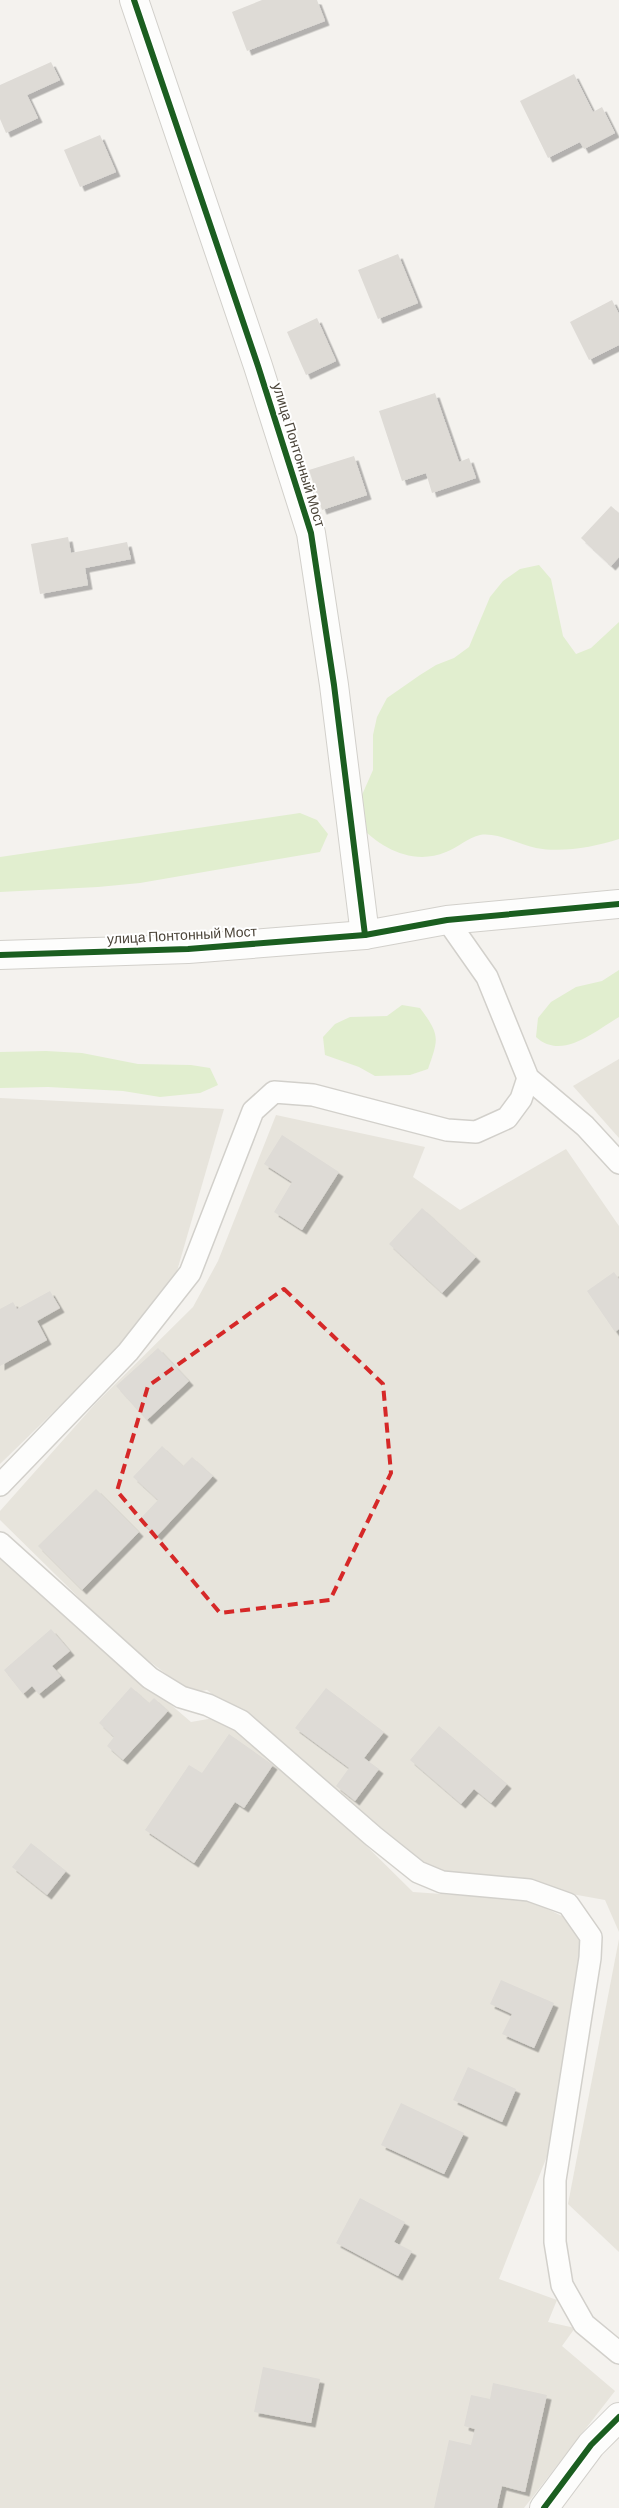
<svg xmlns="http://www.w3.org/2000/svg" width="619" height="2508" font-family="Barlow,sans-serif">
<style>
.residential{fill:#e7e4dc}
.green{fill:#e1eecf}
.building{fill:#dedbd6;filter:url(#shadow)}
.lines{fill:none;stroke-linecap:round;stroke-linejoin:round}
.lane-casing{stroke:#d2d0cb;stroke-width:24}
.street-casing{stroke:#d2d0cb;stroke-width:30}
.lane{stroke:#fdfdfc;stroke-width:21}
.street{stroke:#fdfdfc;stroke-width:28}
.cycleway-casing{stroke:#fff;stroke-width:9}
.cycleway{stroke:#1b5e20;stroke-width:6}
.marked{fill:none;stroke:#d62828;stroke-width:4;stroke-dasharray:10 6;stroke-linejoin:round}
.labels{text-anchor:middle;stroke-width:4;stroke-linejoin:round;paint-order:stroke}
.street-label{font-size:14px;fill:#4b4439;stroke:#fff}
</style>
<defs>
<filter id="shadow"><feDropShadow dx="4.5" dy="4.5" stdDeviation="0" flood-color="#0004"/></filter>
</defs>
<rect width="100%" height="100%" fill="#f4f2ee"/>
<g class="residential">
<path d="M619 1059V1138L573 1086Z"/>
<path d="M0 1098 224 1109 177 1271 110 1357 0 1464Z"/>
<path d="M276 1115 425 1147 413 1177 460 1210 566 1149 619 1226V1932L605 1900 432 1869 207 1690 191 1693 123 1641 0 1520V1511L96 1403 193 1307 218 1261Z"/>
<path d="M0 1558 191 1722 214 1718 233 1728 316 1796 413 1892 529 1900 566 1918 581 1942 551 2146 499 2279 557 2300 548 2322 575 2328 562 2346 615 2391 524 2508H0Z"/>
<path d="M619 1939V2252L568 2204Z"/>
</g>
<g class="green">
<path d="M539 565 551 579 563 636 576 654 591 648 619 622V839C594 847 562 853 536 848 519 845 498 832 480 835 469 837 457 848 446 852 413 866 380 848 358 824V804L373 770V735L377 717 387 698 420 675 436 665 454 658 469 647 490 597 503 581 520 569Z"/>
<path d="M300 813 317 820 328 834 320 852 140 883 98 887 0 892V857Z"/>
<path d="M619 970V1017C595 1031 562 1061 536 1037L538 1018 551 1002 576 987 602 981Z"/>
<path d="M402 1005 420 1008C440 1035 439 1038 428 1069L410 1075 375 1076 359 1067 325 1055 323 1037 335 1024 350 1017 387 1016Z"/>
<path d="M46 1051 82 1053 138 1064 191 1065 210 1068 218 1085 200 1093 160 1097 123 1091 48 1087 0 1088V1052Z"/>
</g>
<g class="building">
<path d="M262 0H317L325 21 247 51 232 12Z"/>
<path d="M51 62 60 80 27 95 38 118 6 133 0 119V85Z"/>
<path d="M574 74 593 112 602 107 615 133 584 149 580 142 548 158 520 101Z"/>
<path d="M100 135 116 172 80 187 64 150Z"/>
<path d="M398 254 418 303 378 319 358 270Z"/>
<path d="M612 300 619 314V345L589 360 570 322Z"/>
<path d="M317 318 336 361 306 375 287 332Z"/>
<path d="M435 393 459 462 469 458 476 478 432 493 426 473 402 481 379 411Z"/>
<path d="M354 456 367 495 322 510 309 470Z"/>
<path d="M611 506 619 513V557L611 566 581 538Z"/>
<path d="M68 537 71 553 127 542 131 559 85 568 88 585 40 594 31 544Z"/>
<path d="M282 1135 339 1172 302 1230 274 1212 292 1182 264 1164Z"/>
<path d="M422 1208 476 1257 442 1293 389 1244Z"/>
<path d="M614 1272 619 1279V1329L615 1332 587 1291Z"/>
<path d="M50 1291 60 1308 37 1321 47 1340 0 1366V1309L13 1302 17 1309Z"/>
<path d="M158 1348 189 1381 147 1420 116 1386Z"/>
<path d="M162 1446 183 1466 192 1457 213 1476 157 1536 139 1520 158 1500 133 1477Z"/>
<path d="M96 1489 139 1532 82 1590 38 1546Z"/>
<path d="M51 1629 70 1651 52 1666 61 1676 39 1694 32 1686 23 1694 4 1670Z"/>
<path d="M131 1687 149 1703 154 1698 168 1711 123 1760 107 1746 114 1737 99 1723Z"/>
<path d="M326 1688 384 1732 364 1758 379 1769 355 1801 336 1786 349 1768 295 1728Z"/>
<path d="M439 1726 507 1784 491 1803 474 1789 461 1804 410 1760Z"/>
<path d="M229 1734 273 1765 244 1808 235 1802 194 1863 145 1830 189 1765 202 1773Z"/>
<path d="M31 1843 66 1871 47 1895 12 1867Z"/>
<path d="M501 1980 554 2003 534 2048 502 2034 512 2014 490 2004Z"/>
<path d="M468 2067 516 2089 502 2122 453 2100Z"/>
<path d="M401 2103 464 2133 444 2174 381 2145Z"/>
<path d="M360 2198 405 2222 394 2242 412 2251 398 2276 336 2243Z"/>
<path d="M263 2367 320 2379 311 2423 254 2412Z"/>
<path d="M493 2383 547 2395 525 2492 502 2486 497 2508H434L449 2440 471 2445 475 2429 464 2426 471 2395 490 2399Z"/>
</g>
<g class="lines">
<defs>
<g id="lane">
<path d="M447 920 487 977 528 1078 585 1126 619 1163"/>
<path d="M0 1485 128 1352 190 1273 253 1111 274 1092 313 1095 447 1130 476 1132 507 1118 521 1099 528 1078"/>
<path d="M0 1543 150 1678 181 1697 208 1705 241 1721 373 1836 418 1872 442 1882 529 1890 568 1904 591 1937 590 1958 555 2180V2242L562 2285 584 2324 619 2353"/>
</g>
<g id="street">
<path d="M134 0 258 366 311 533 334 685 365 935"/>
<path d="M0 955 188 949 365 935 447 920 619 904"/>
<path d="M544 2508 591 2445 619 2417"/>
</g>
</defs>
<use href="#lane" class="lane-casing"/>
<use href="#street" class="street-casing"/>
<use href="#lane" class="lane"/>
<use href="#street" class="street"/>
<defs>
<g id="cycleway">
<path d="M134 0 258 366 311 533 334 685 365 935"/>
<path d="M0 955 188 949 365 935 447 920 619 904"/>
<path d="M544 2508 591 2445 619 2417"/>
</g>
</defs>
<use href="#cycleway" class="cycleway-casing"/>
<use href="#cycleway" class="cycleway"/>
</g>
<path class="marked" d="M284 1289 383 1384 391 1473 330 1600 220 1613 117 1491 148 1386Z"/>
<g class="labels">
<g class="street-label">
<text transform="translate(299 455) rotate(73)" y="5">улица Понтонный Мост</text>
<text transform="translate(182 935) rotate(-3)" y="5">улица Понтонный Мост</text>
</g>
</g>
</svg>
